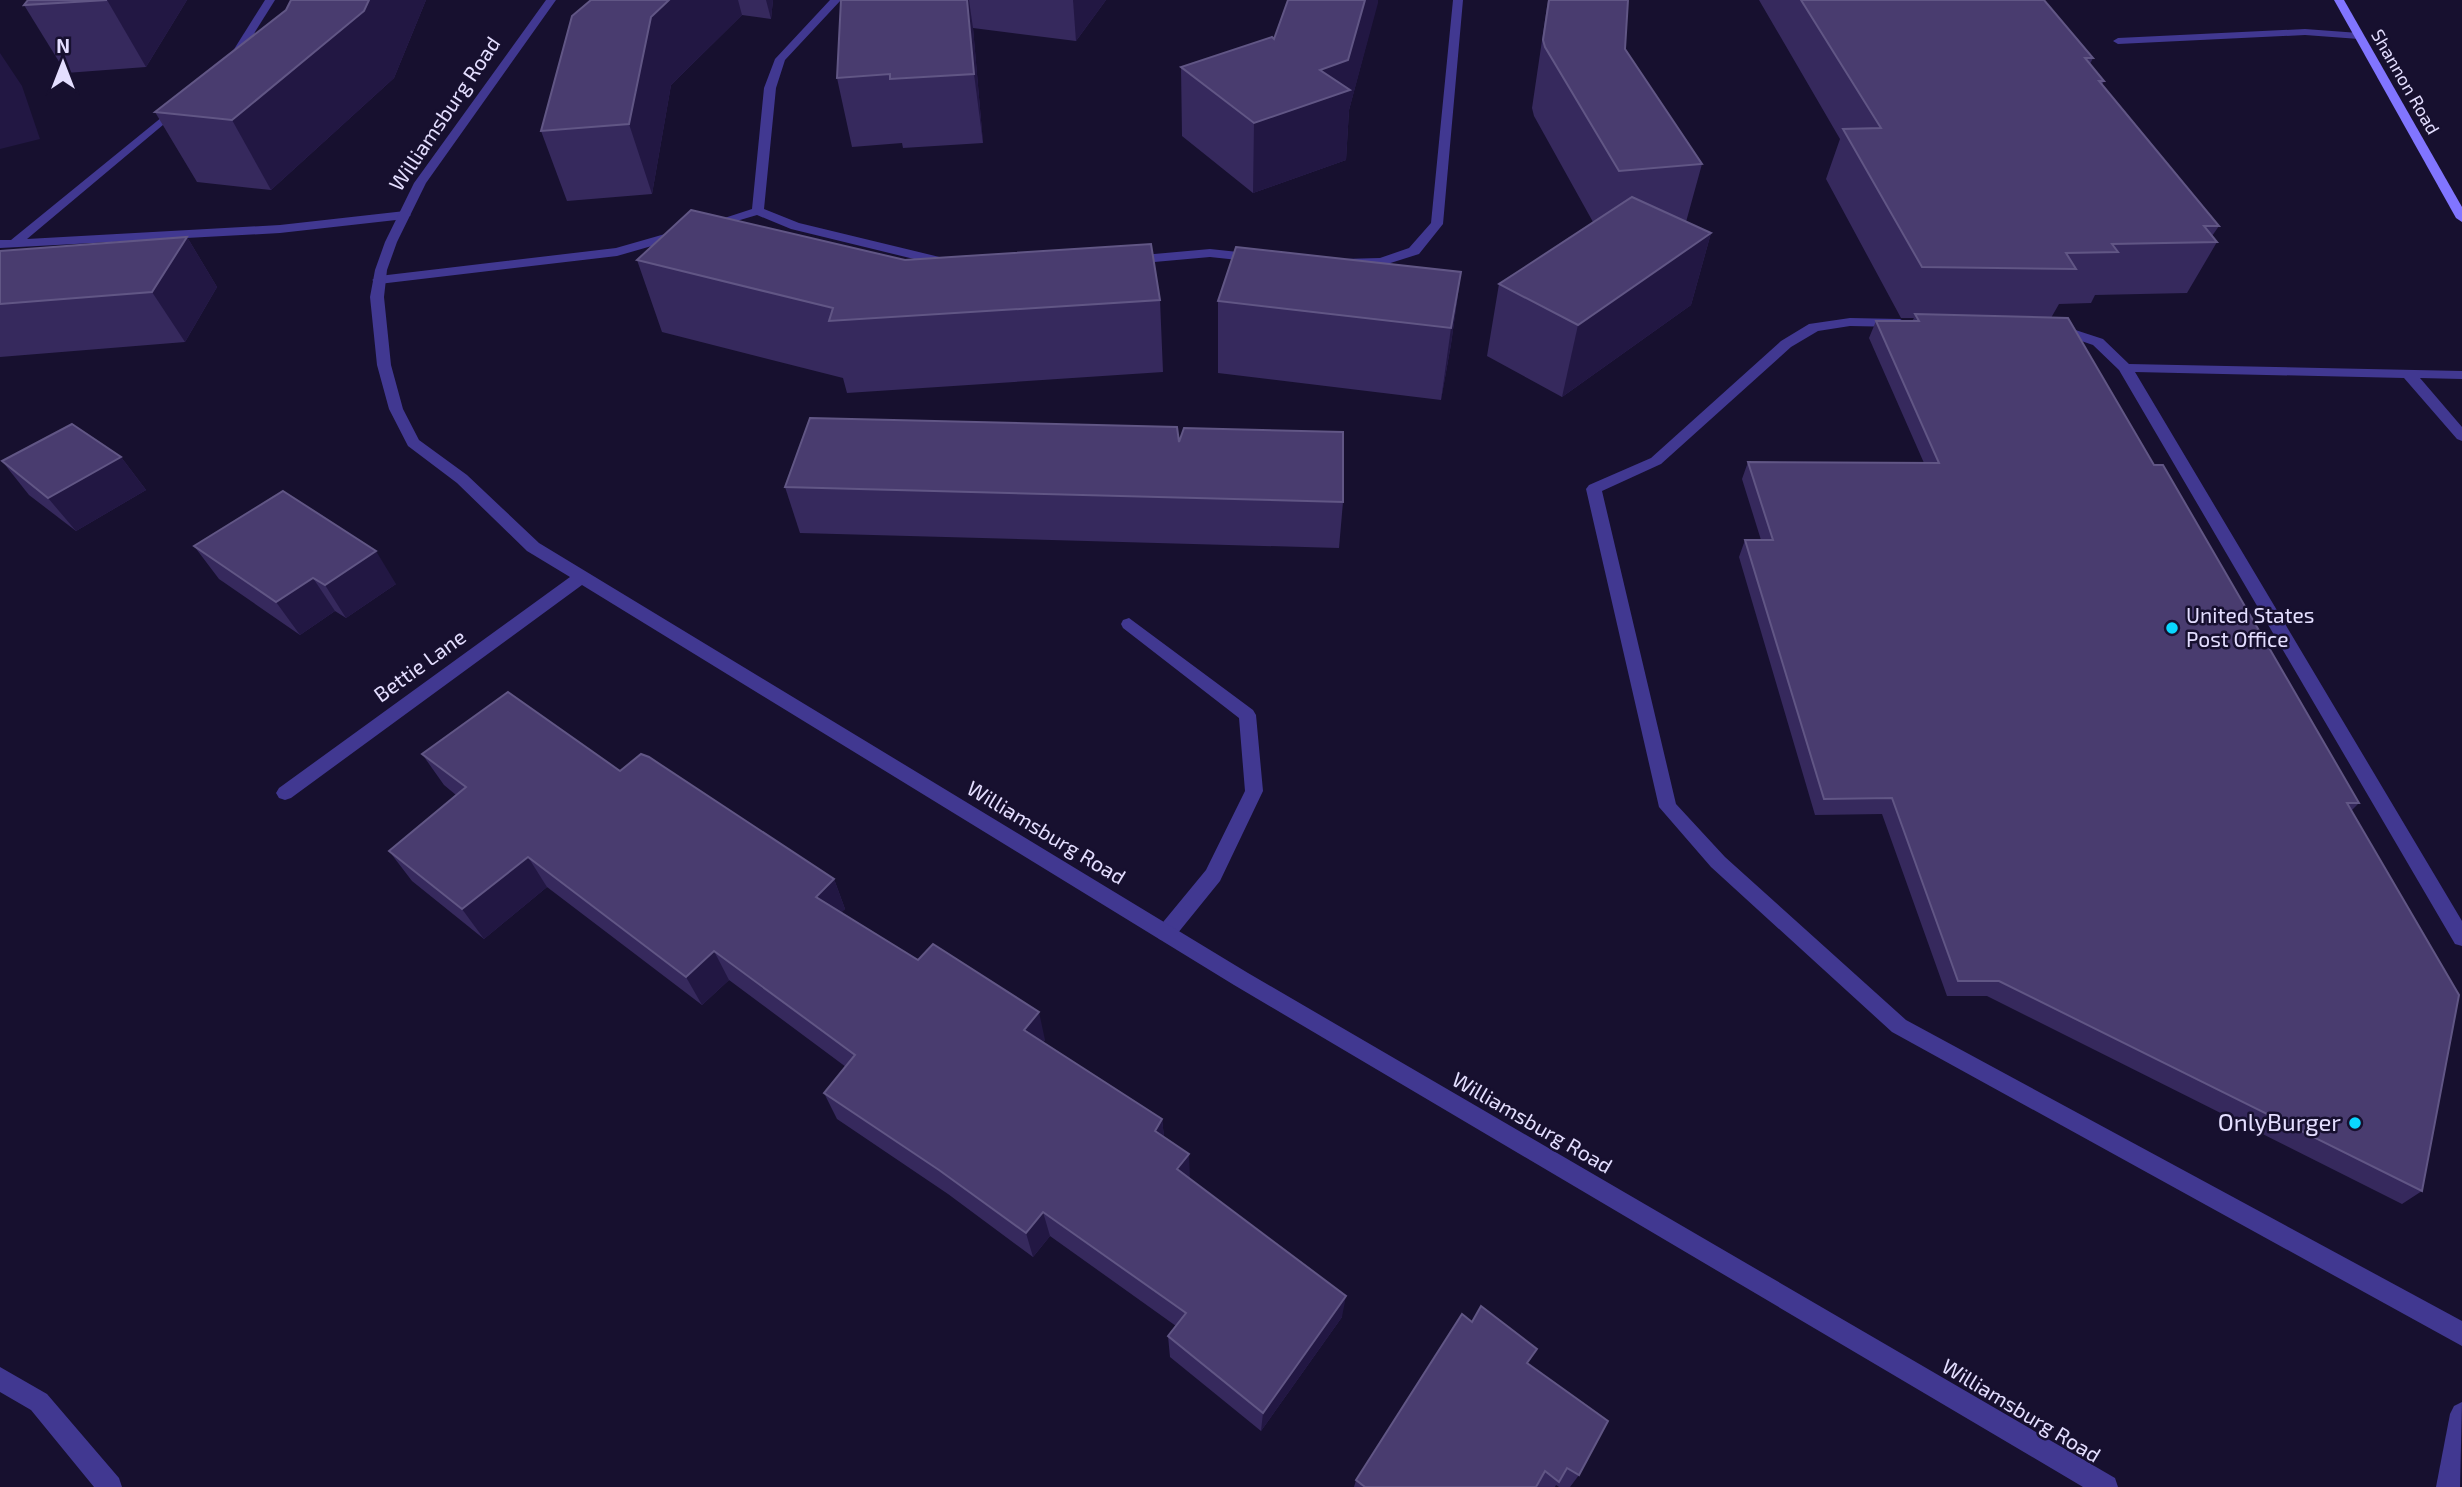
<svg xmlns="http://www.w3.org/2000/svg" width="2462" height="1487" font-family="'Exo 2',sans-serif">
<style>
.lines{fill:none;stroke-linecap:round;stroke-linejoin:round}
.lane{fill:#413891;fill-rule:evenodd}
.street{fill:#413891;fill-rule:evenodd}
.secondary{fill:#8175ff;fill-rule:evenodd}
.wall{fill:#36295d}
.shaded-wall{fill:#221743}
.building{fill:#493c6f;stroke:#615685;stroke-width:2}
.poi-dot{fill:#0ad6ff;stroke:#17102f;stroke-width:2.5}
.labels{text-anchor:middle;stroke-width:5;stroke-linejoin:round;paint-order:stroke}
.far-street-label{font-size:18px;fill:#e4deff;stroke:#17102f}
.street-label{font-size:21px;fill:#e4deff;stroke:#17102f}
.poi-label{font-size:21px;fill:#e4deff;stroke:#17102f;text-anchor:start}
.near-poi-label{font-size:24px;fill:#e4deff;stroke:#17102f;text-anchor:end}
</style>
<rect width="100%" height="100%" fill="#17102f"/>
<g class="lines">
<g class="lane">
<path d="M265 0H275L235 64H227L226 62Z"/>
<path d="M830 0H841L785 60 776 88 764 209 799 223 956 261V267L951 268 791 229 757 215 706 230 700 226 752 209 764 88 775 59Z"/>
<path d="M1453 0H1463L1443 224 1419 254 1381 266 1343 265V259L1380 258 1409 248 1431 223Z"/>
<path d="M2305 29 2359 33 2364 36 2359 39 2305 35 2118 44 2113 41 2118 38Z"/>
<path d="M178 104 182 105V109L27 239 280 225 405 211 411 215 405 219 280 233 0 248V240H11Z"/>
<path d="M679 230 683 231V237L617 256 379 284 372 280 379 276 616 248Z"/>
<path d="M1210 249 1257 254 1263 258 1257 262 1210 257 1132 264 1126 260 1132 256Z"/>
<path d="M1850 318 1900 319 1907 323 1900 327 1850 326 1818 331 1791 347 1661 464 1602 491 1676 804 1725 857 1906 1020 2462 1321V1346L1892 1032 1711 867 1659 807 1586 489 1589 485 1651 458 1781 341 1809 324Z"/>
<path d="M2057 324 2103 339 2129 364 2462 371V379L2420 378 2462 427V441L2457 439 2404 378 2135 372 2462 921V946L2455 944 2119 370 2093 345 2052 331 2050 328Z"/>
<path d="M1129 618 1253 710 1256 715 1263 791 1220 881 1173 939 1166 941 1159 939 1156 933 1159 927 1206 870 1245 791 1239 718 1123 628 1121 624 1123 620Z"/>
<path d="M2462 1402 2460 1487H2436L2450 1414 2454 1406Z"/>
</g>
<g class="street">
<path d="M546 0H556L426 183 397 242 387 270 384 297 391 365 403 409 419 440 467 475 539 543 1248 973 2115 1478 2118 1487H2083L1234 985 582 585 291 798 285 800 279 798 276 793 279 788 570 577 527 551 457 483 408 446 389 409 377 365 370 297 375 270 385 242 414 183Z"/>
<path d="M0 1367 47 1394 119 1478 122 1487H94L31 1410 0 1392Z"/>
</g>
<path class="secondary" d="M2334 0H2344L2462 207V222L2456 218Z"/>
</g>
<g class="wall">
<path d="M28 0H187L146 67 66 73 24 5Z"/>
<path d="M291 0H426L394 78 271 190 197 182 155 112 286 10Z"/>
<path d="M591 0H773L771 19 742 15 671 85 652 194 567 201 541 131Z"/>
<path d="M841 0H1106L1076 41 973 28 983 143 903 148 902 143 852 147 837 78Z"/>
<path d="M1288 0H1378L1349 110 1346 160 1253 193 1182 136 1181 67 1274 39Z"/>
<path d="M1548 0H1628L1625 49 1702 164 1686 222 1711 233 1691 305 1562 397 1487 356 1499 284 1593 222 1534 116 1532 108Z"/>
<path d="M1759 0H2044L2093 58 2090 64 2104 81 2102 85 2219 226 2212 236 2217 242 2187 293 2095 295 2091 303 2059 304 2051 318 2154 465 2359 803 2351 811 2422 1191 2402 1204 1987 996H1947L1882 814 1815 815 1739 557 1745 540H1761L1742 479 1748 462 1924 463 1869 338 1876 321H1912L1914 318H1901L1826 179 1840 139Z"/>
<path d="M187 237 217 287 185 342 0 357V251Z"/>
<path d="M637 260H905L1160 300 1163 372 847 393 843 378 662 332Z"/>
<path d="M1461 272 1451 344 1441 400 1218 373V301Z"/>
<path d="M1179 442 1343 502 1339 548 800 533 785 487Z"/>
<path d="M121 457 146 490 76 531 29 495 2 461Z"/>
<path d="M194 546 396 584 346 618 335 611 300 635 219 579Z"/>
<path d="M422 754 620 771 834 879 845 909 841 912 1045 1040 1043 1042 1162 1119 1164 1137 1190 1179 1342 1317 1261 1431 1170 1357 1168 1336 1176 1326 1050 1236 1033 1257 948 1194 837 1119 824 1093 846 1067 729 980 702 1005 547 887 484 939 412 881 389 851 456 795 444 785Z"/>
<path d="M1529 1364 1579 1475 1570 1487H1559L1556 1485 1555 1487H1354L1356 1480Z"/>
</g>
<g class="shaded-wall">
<path d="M107 0H187L146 67Z"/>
<path d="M369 0H426L394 78 271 190 232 120Z"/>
<path d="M669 0H738L742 15 671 85 652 194 629 124 651 17Z"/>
<path d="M766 0H773L771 19Z"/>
<path d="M967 0H969L973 28 983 143 974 74Z"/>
<path d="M1073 0H1106L1076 41Z"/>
<path d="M1365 0H1378V3L1349 110 1346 160 1253 193 1254 123Z"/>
<path d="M0 53 22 86 40 139 0 149Z"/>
<path d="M1711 233 1691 305 1562 397 1578 325Z"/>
<path d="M187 237 217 287 185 342 152 292Z"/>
<path d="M1461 272 1451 344 1441 400 1451 328Z"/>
<path d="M121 457 146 490 76 531 48 498Z"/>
<path d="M376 551 396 584 346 618 325 585Z"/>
<path d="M313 578 335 611 300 635 276 602Z"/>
<path d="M528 857 547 887 484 939 462 909Z"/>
<path d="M834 879 845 909 828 926 816 897Z"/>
<path d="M714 951 729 980 702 1005 686 977Z"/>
<path d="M1039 1012 1045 1040 1030 1057 1024 1030Z"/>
<path d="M1162 1119 1165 1145 1155 1131Z"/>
<path d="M1189 1154 1190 1179 1177 1169Z"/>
<path d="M1043 1212 1050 1236 1033 1257 1026 1233Z"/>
<path d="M1346 1296 1342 1317 1261 1431 1263 1413Z"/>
</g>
<g class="building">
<path d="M28 0H107L24 5Z"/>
<path d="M291 0H369L364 11 232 120 155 112 286 10Z"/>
<path d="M591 0H669L651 17 629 124 541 131 572 16Z"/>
<path d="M841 0H967L974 74 890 79V74L837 78Z"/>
<path d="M1288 0H1365L1348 60 1320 70 1350 90 1254 123 1181 67 1272 37 1274 39Z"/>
<path d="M1549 0H1628L1625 49 1702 164 1619 171 1545 47 1543 40Z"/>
<path d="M1801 0H2044L2093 58H2085L2104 81H2099L2219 226H2204L2217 242 2112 244 2118 252 2066 253 2076 269 1922 267 1843 129 1881 128Z"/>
<path d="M1632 197 1711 233 1578 325 1499 284Z"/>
<path d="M691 210 905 260 1151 244 1160 300 829 321 833 308 637 260Z"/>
<path d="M187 237 152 292 0 304V251Z"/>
<path d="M1236 247 1461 272 1451 328 1218 301Z"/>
<path d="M1915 314 2068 318 2154 465H2163L2359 803H2347L2459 995 2422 1191 1999 981H1958L1892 798 1824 799 1745 540H1773L1748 462 1939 463 1876 321H1919Z"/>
<path d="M810 418 1177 427 1179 442 1184 428 1343 432V502L785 487Z"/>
<path d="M72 424 121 457 48 498 2 461Z"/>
<path d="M283 491 376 551 325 585 313 578 276 602 194 546Z"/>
<path d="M508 692 620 771 641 754 649 757 834 879 816 897 918 960 933 944 1039 1012 1024 1030 1162 1119 1155 1131 1189 1154 1177 1169 1346 1296 1263 1413 1168 1336 1186 1313 1043 1212 1026 1233 939 1170 824 1093 855 1055 714 951 686 977 528 857 462 909 389 851 466 787 422 754Z"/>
<path d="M1481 1306 1537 1349 1527 1363 1608 1421 1579 1475 1567 1468 1559 1482 1545 1471 1536 1487H1365L1356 1480 1462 1314 1472 1322Z"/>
</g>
<g class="poi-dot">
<circle cx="2172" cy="628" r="7"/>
<circle cx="2355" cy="1123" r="7"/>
</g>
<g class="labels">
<g class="far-street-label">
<text transform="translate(2405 82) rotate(60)" y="6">Shannon Road</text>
</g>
<g class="street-label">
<text transform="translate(445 114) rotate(-56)" y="7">Williamsburg Road</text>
<text transform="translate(420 666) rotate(-36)" y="7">Bettie Lane</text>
<text transform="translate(1046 833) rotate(31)" y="7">Williamsburg Road</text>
<text transform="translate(1532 1123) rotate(30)" y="7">Williamsburg Road</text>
<text transform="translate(2021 1411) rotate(31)" y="7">Williamsburg Road</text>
</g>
<g class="poi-label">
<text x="2186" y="623">United States<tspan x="2186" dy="24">Post Office</tspan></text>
</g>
<g class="near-poi-label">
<text x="2341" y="1131">OnlyBurger</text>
</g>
</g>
<g transform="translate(63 63)" stroke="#17102f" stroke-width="5" paint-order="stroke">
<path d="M0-5L12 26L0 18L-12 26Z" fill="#e4deff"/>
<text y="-10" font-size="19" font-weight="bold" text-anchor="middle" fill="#e4deff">N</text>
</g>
</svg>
